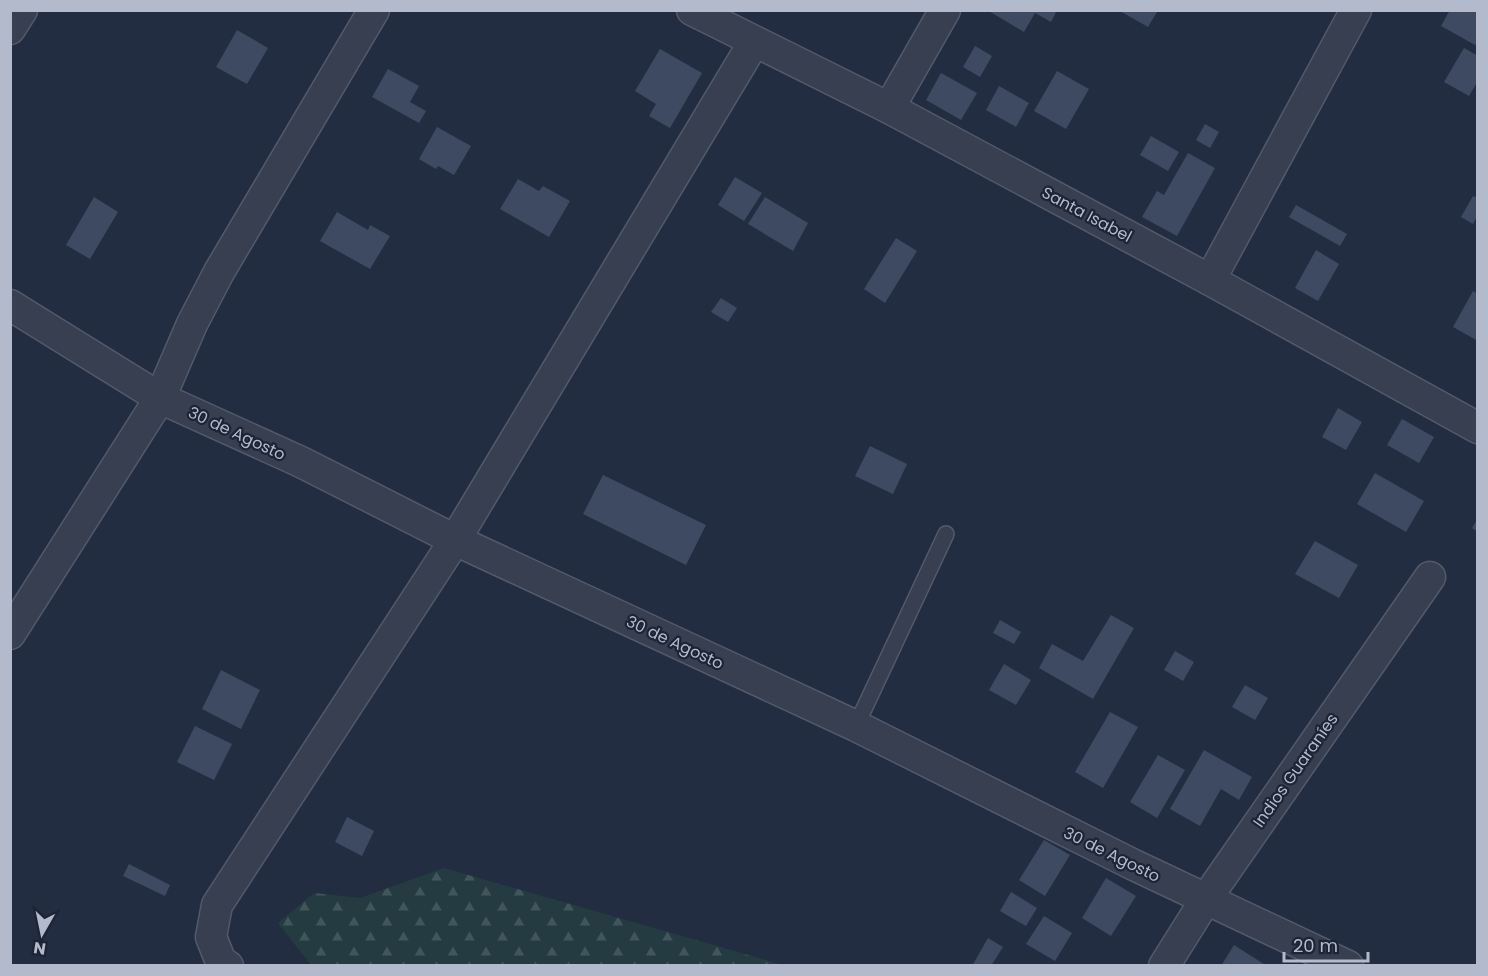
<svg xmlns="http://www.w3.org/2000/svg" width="1488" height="976" font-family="Poppins,sans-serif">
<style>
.forest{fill:url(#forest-firs)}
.building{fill:#3e4a61}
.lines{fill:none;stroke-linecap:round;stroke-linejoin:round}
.lane-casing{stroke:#525a6b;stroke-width:18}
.street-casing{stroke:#525a6b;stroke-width:33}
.lane{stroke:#373f50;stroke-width:15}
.street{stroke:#373f50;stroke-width:30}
.labels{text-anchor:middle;stroke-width:4.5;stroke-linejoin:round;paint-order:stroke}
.street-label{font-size:16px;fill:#b3bacb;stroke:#1c2435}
</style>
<defs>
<pattern id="forest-firs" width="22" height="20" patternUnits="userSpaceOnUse" patternTransform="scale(1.5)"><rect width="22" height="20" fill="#243c41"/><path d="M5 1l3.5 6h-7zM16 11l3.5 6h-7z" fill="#41565b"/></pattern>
</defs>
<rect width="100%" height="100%" fill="#222d41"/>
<path class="forest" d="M444 868 783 965H311L278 923 314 893 360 898Z"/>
<g class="building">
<path d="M987 10H1057L1051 22 1035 13 1024 32Z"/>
<path d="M1118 10H1155L1157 12 1148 27Z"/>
<path d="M1450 10H1478V41L1475 45 1441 26Z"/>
<path d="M237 30 268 48 247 84 216 67Z"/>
<path d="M975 46 992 56 980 77 963 67Z"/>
<path d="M1464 48 1478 56V81L1469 96 1444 82Z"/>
<path d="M660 49 702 73 670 128 649 116 656 104 635 91Z"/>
<path d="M388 69 419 86 410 102 426 111 419 123 372 97Z"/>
<path d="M1057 71 1089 89 1066 129 1034 111Z"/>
<path d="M941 73 977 93 961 120 926 100Z"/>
<path d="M999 86 1029 103 1016 127 986 110Z"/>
<path d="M1205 124 1219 132 1210 148 1196 140Z"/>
<path d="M437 127 471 146 454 175 438 166 436 169 419 159Z"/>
<path d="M1151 136 1179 152 1168 171 1140 155Z"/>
<path d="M1188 153 1215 168 1177 236 1142 217 1157 191 1164 195Z"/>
<path d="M735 177 762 193 744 221 718 205Z"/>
<path d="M518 179 539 191 543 186 570 201 549 237 500 209Z"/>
<path d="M1473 196 1478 198V215L1473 224 1461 217Z"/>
<path d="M94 197 118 212 90 259 66 245Z"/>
<path d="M765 197 808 223 793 251 748 224Z"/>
<path d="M1296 205 1347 234 1340 246 1289 217Z"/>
<path d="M337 212 368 230 370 225 390 236 370 269 320 241Z"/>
<path d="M896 238 917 251 885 303 864 289Z"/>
<path d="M1316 250 1339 264 1318 301 1295 288Z"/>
<path d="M1473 291 1478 294V341L1453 327Z"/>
<path d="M721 298 737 308 728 322 711 312Z"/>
<path d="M1338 408 1362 422 1346 450 1322 437Z"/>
<path d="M1402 419 1434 437 1419 463 1387 445Z"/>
<path d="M870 446 907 464 893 494 855 476Z"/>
<path d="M1375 473 1424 501 1406 532 1357 504Z"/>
<path d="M603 475 706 525 686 565 583 514Z"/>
<path d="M1478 518V532L1472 528Z"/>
<path d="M1315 541 1358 565 1339 598 1295 574Z"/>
<path d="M1111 615 1134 628 1093 699 1039 668 1052 644 1083 661Z"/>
<path d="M1000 620 1021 632 1014 644 993 633Z"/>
<path d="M1175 651 1194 662 1183 681 1164 670Z"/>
<path d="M1004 664 1031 680 1016 705 989 690Z"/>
<path d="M221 670 260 690 241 729 202 709Z"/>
<path d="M1245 685 1268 698 1255 720 1232 707Z"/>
<path d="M1110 712 1138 727 1103 788 1075 772Z"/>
<path d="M195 726 232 744 214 780 177 762Z"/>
<path d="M1204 750 1252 777 1239 800 1221 789 1200 826 1170 809Z"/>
<path d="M1158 755 1185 770 1157 818 1130 802Z"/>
<path d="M347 817 374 831 362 856 335 842Z"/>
<path d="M1044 840 1070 855 1045 896 1019 880Z"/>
<path d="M129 864 170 885 165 896 123 876Z"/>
<path d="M1106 878 1136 896 1111 936 1082 918Z"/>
<path d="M1011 892 1037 908 1026 926 1000 911Z"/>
<path d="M1044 916 1072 933 1055 961 1026 944Z"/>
<path d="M988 938 1003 947 991 966H972Z"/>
<path d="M1234 945 1267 966H1221Z"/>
</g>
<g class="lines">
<defs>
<path id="lane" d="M856 726 946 534"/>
<g id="street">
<path d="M692 10 889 108 1210 280 1478 428"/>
<path d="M10 29 22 10"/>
<path d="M889 108 945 10"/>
<path d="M1210 280 1356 10"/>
<path d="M10 305 160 398 301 462 455 540 856 726 1134 865 1348 966"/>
<path d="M10 634 160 398 192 324 219 272 374 10"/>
<path d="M228 966 221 962 211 937 217 905 455 540 754 42"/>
<path d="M1164 966 1206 899 1430 577"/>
</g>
</defs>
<use href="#lane" class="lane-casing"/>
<use href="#street" class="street-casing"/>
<use href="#lane" class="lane"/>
<use href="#street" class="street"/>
</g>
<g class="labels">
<g class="street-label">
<text transform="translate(1087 214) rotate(28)" y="6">Santa Isabel</text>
<text transform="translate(237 433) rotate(25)" y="6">30 de Agosto</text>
<text transform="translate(675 642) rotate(25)" y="6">30 de Agosto</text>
<text transform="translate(1295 770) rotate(-55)" y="6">Indios Guaraníes</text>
<text transform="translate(1112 854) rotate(26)" y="6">30 de Agosto</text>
</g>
</g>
<rect width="1488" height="976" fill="none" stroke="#b3bacb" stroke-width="24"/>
<g transform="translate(42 934) rotate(189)" stroke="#1c2435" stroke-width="4.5" paint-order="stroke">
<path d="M0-4.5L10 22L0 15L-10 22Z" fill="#b3bacb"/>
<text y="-9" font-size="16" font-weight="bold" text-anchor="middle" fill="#b3bacb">N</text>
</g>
<path d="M1284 952v9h84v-9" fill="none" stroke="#b3bacb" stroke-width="3"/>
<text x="1293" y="952" font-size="18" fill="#b3bacb" stroke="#1c2435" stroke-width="4.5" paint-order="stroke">20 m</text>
</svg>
